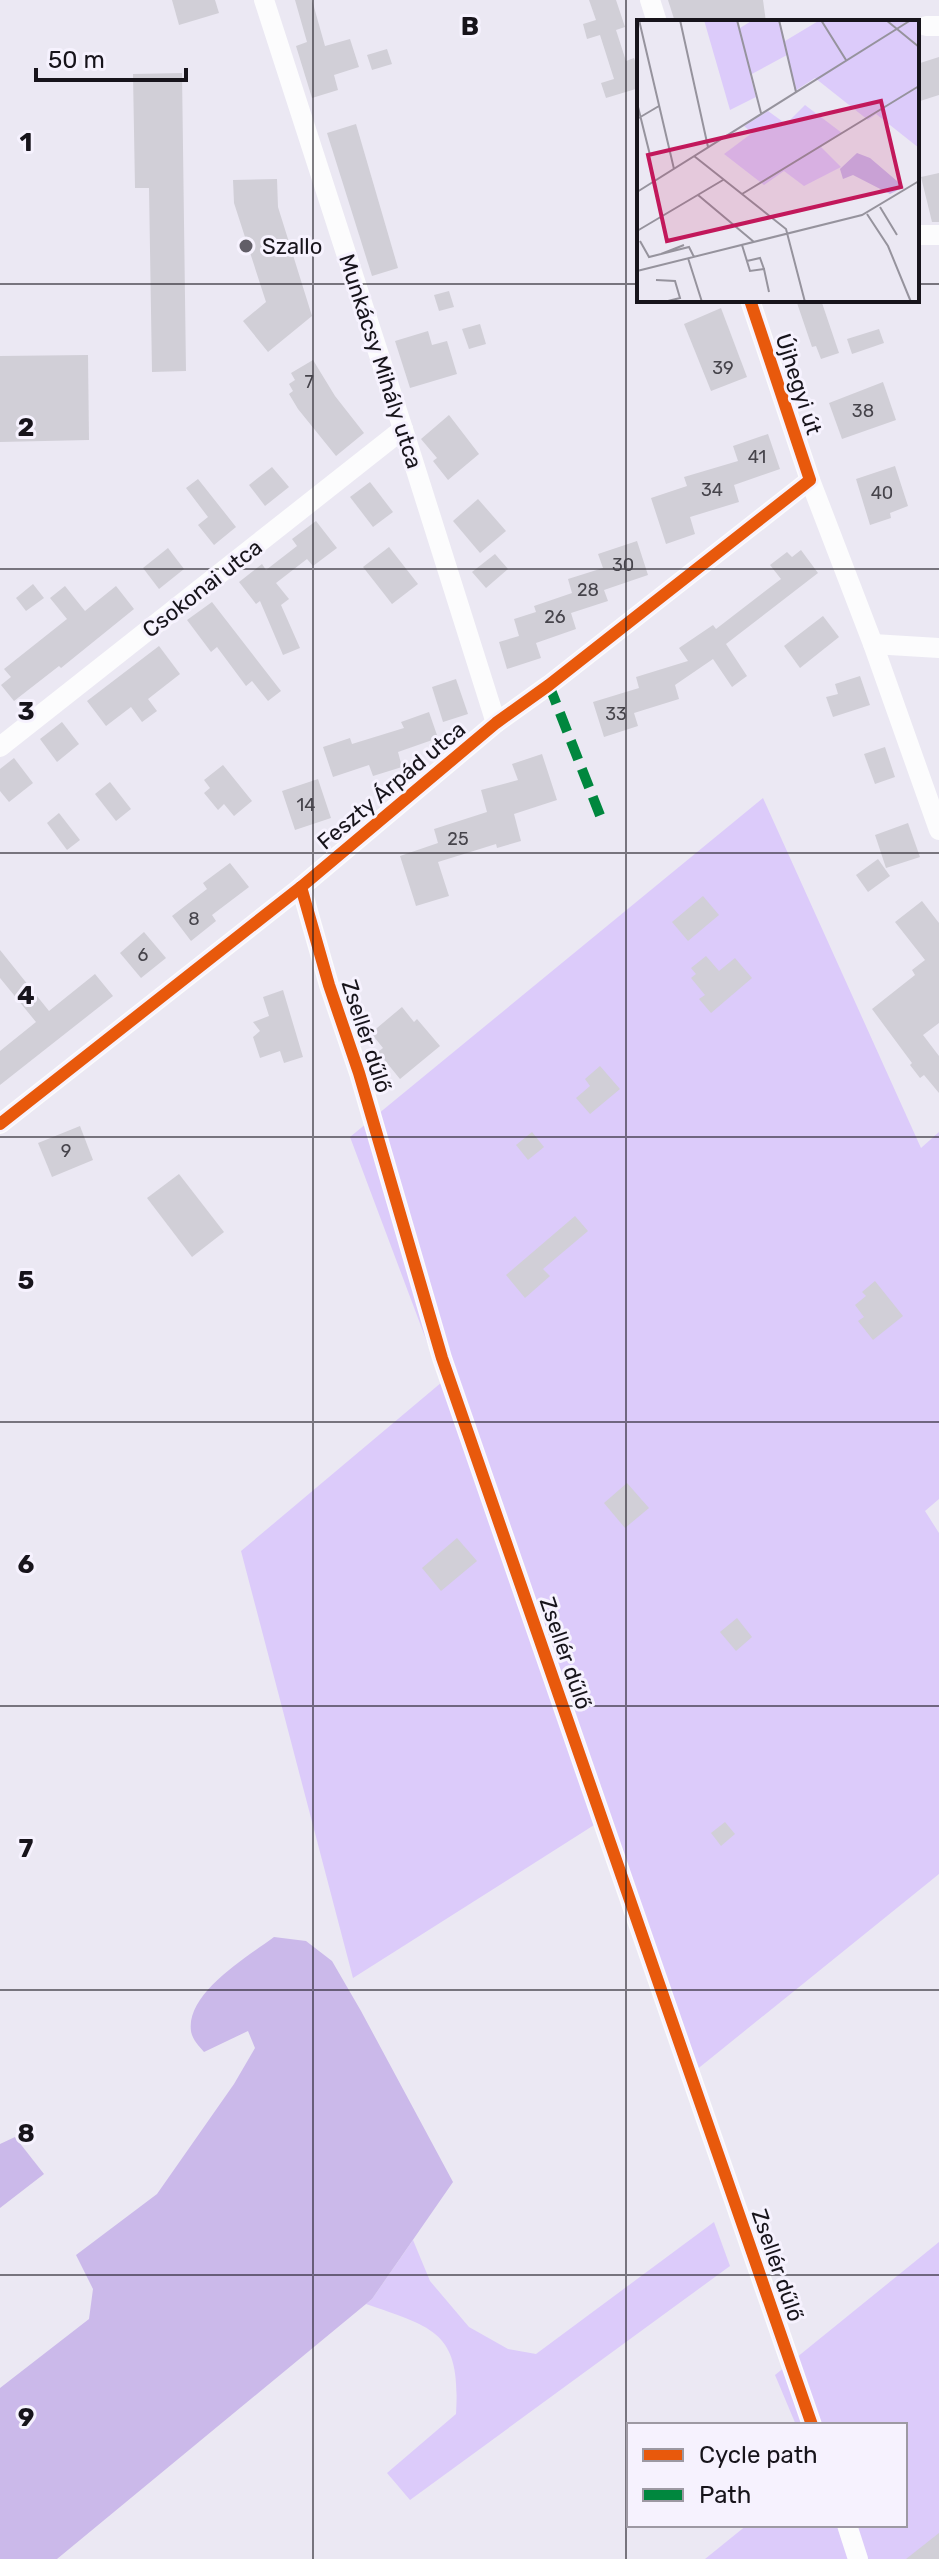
<svg xmlns="http://www.w3.org/2000/svg" width="939" height="2559" font-family="Rubik,sans-serif">
<style>
.green{fill:#dccbfa}
.forest{fill:#cbb9ea}
.building{fill:#d1cfd7}
.lines{fill:none;stroke-linecap:round;stroke-linejoin:round}
.street{stroke:#fcfcfd;stroke-width:20}
.quiet{stroke:#00873e;stroke-width:10;stroke-dasharray:20 10;stroke-linecap:butt}
.cycleway-casing{stroke:#f6f2fe;stroke-width:17}
.cycleway{stroke:#e8590c;stroke-width:12}
.grid{fill:none;stroke:#17141b;stroke-width:2;stroke-opacity:0.55}
.poi-dot{fill:#615e67;stroke:#f6f2fe;stroke-width:3}
.labels{text-anchor:middle;stroke-width:6;stroke-linejoin:round;paint-order:stroke}
.number-label{font-size:18px;fill:#46444b}
.poi-label{font-size:22px;fill:#17141b;stroke:#f6f2fe;text-anchor:start}
.street-label{font-size:22px;fill:#17141b;stroke:#f6f2fe}
.inset-road{fill:none;stroke:#96939d;stroke-width:2}
.view{fill:#c2185b;fill-opacity:0.15;stroke:#c2185b;stroke-width:4}
.inset-edge{fill:none;stroke:#17141b;stroke-width:4}
.grid-label{font-size:26px;text-anchor:middle;font-weight:bold;fill:#17141b;stroke:#f6f2fe;stroke-width:6;stroke-linejoin:round;paint-order:stroke}
</style>
<rect width="100%" height="100%" fill="#ebe8f3"/>
<g class="green">
<path d="M763 798 921 1148 939 1132V1499L925 1511 939 1533V1874L695 2071 602 1820 353 1978 241 1551 442 1382 350 1137Z"/>
<path d="M714 2222 730 2266 410 2500 387 2473 456 2414C461 2333 436 2328 366 2304L372 2299 413 2240 430 2281 469 2327 508 2349 536 2354Z"/>
<path d="M939 2242V2559H705L747 2525H905V2425H796L775 2375Z"/>
</g>
<g class="forest">
<path d="M274 1937 306 1941 332 1961 361 2011 453 2182 372 2299 366 2304 57 2559H0V2388L89 2319 93 2289 76 2255 157 2194 234 2084 255 2048 248 2031 204 2052C199 2046 192 2039 191 2031 186 1993 247 1957 274 1937Z"/>
<path d="M15 2137 44 2174 0 2208V2144Z"/>
</g>
<g class="building">
<path d="M172 0H215L219 13 179 25Z"/>
<path d="M295 0H312L325 46 350 39 359 67 334 75 338 90 312 98 296 46 307 42Z"/>
<path d="M589 0H616L625 27 616 30 626 61 634 58 639 72V88L606 98 601 83 614 79 600 35 587 39 583 24 596 20Z"/>
<path d="M668 0H763L766 22H675Z"/>
<path d="M387 49 392 64 372 70 367 55Z"/>
<path d="M939 57V95L917 102V64Z"/>
<path d="M182 73 186 371 152 372 149 188H135L133 74Z"/>
<path d="M356 124 398 268 372 276 327 133Z"/>
<path d="M939 173V222H932L921 177Z"/>
<path d="M277 179 278 207 312 316 268 352 243 321 266 302 234 203 233 180Z"/>
<path d="M449 291 454 307 439 311 434 295Z"/>
<path d="M796 300H821L839 353 821 359 816 346 812 347Z"/>
<path d="M721 308 747 377 711 391 684 324Z"/>
<path d="M480 324 486 344 469 349 462 329Z"/>
<path d="M879 329 884 343 852 354 847 339Z"/>
<path d="M428 331 432 345 447 341 457 374 410 388 395 341Z"/>
<path d="M88 355 89 440 0 442V356Z"/>
<path d="M313 360 335 396 364 433 336 456 298 409 289 394 293 391 289 384 295 380 291 373Z"/>
<path d="M883 382 896 420 842 439 829 403Z"/>
<path d="M449 415 479 454 448 480 433 461 437 458 421 439Z"/>
<path d="M768 434 780 469 734 485 739 502 690 517 695 534 666 544 651 498 687 486 684 477 738 461 733 446Z"/>
<path d="M895 466 908 506 890 513 891 518 870 525 856 479Z"/>
<path d="M272 467 289 487 265 506 249 485Z"/>
<path d="M198 479 236 527 214 545 198 525 208 517 186 488Z"/>
<path d="M370 482 393 512 373 527 350 497Z"/>
<path d="M478 499 506 531 480 553 453 521Z"/>
<path d="M316 521 337 548 313 566 307 559 276 583 289 599 281 605 300 648 283 655 260 601 256 604 239 582 262 564 266 570 297 546 292 539Z"/>
<path d="M637 541 648 575 604 590 608 601 571 613 576 629 536 643 541 658 507 669 499 642 519 636 514 619 536 612 534 606 572 593 568 579 603 568 598 554Z"/>
<path d="M389 547 418 584 392 604 363 567Z"/>
<path d="M168 548 184 569 159 589 143 568Z"/>
<path d="M801 550 818 573 726 644 747 676 732 687 713 659 675 685 679 699 634 713 638 726 604 737 593 702 639 688 636 677 688 661 679 648 713 625 716 629 781 579 770 565 787 552 792 557Z"/>
<path d="M495 554 508 569 486 588 472 572Z"/>
<path d="M33 584 44 598 26 611 16 598Z"/>
<path d="M65 586 85 611 116 586 134 609 61 668 59 666 14 701 1 685 11 677 4 669 67 619 50 598Z"/>
<path d="M212 602 281 691 268 701 252 681 246 686 217 647 211 652 187 620Z"/>
<path d="M823 616 839 637 800 668 784 646Z"/>
<path d="M159 646 180 674 148 699 157 711 142 722 131 707 106 726 87 701Z"/>
<path d="M860 676 870 705 833 717 826 697 838 694 835 684Z"/>
<path d="M456 679 468 714 443 722 432 687Z"/>
<path d="M429 712 438 738 398 752 402 767 373 776 369 765 333 777 323 747 350 738 352 744 404 728 401 722Z"/>
<path d="M62 722 79 744 57 762 40 739Z"/>
<path d="M885 747 895 777 875 784 864 754Z"/>
<path d="M542 754 557 800 514 814 521 841 497 848 496 844 438 862 449 896 416 906 400 856 438 843 434 829 487 812 481 790 518 780 512 764Z"/>
<path d="M14 758 33 783 9 802 0 791V769Z"/>
<path d="M223 765 252 801 234 816 224 804 218 810 204 793 210 788 204 780Z"/>
<path d="M318 779 331 818 295 830 282 791Z"/>
<path d="M110 782 131 809 116 821 95 794Z"/>
<path d="M59 813 80 840 67 850 47 823Z"/>
<path d="M908 823 920 857 886 868 875 835Z"/>
<path d="M878 859 890 876 868 892 856 875Z"/>
<path d="M230 863 249 887 212 915 216 921 191 941 172 916 207 889 203 883Z"/>
<path d="M703 896 719 915 688 941 672 922Z"/>
<path d="M922 901 939 923V1023L923 1035 939 1056V1093L924 1075 920 1078 910 1065 912 1063 872 1009 915 975 912 970 925 960 895 922Z"/>
<path d="M144 932 166 958 141 978 120 953Z"/>
<path d="M0 950 49 1011 95 974 113 996 0 1085V1051L36 1022 0 978Z"/>
<path d="M706 956 719 971 735 958 752 978 711 1013 699 999 705 995 691 978 696 974 691 968Z"/>
<path d="M283 990 303 1057 284 1063 280 1051 260 1058 253 1037 260 1031 253 1022 269 1016 263 997Z"/>
<path d="M402 1007 414 1022 417 1019 440 1046 400 1079 378 1052 383 1048 371 1033Z"/>
<path d="M600 1066 620 1089 590 1114 576 1098 590 1086 585 1079Z"/>
<path d="M80 1126 93 1160 52 1177 38 1143Z"/>
<path d="M532 1132 544 1147 528 1160 516 1145Z"/>
<path d="M179 1174 224 1232 192 1257 147 1198Z"/>
<path d="M575 1216 588 1231 543 1269 550 1276 525 1298 506 1275Z"/>
<path d="M875 1281 903 1316 873 1340 858 1321 864 1317 855 1305 866 1296 862 1292Z"/>
<path d="M627 1483 649 1508 625 1528 604 1503Z"/>
<path d="M457 1538 477 1561 441 1591 422 1568Z"/>
<path d="M737 1618 752 1637 736 1651 720 1632Z"/>
<path d="M725 1822 735 1834 721 1846 711 1833Z"/>
<path d="M939 2533V2559H906Z"/>
</g>
<g class="lines">
<g class="street">
<path d="M264 0 403 429 496 723"/>
<path d="M650 0 657 22"/>
<path d="M926 26H939"/>
<path d="M917 235H939"/>
<path d="M750 300 810 480 873 644 939 830"/>
<path d="M873 644 939 648"/>
<path d="M0 747 403 429"/>
<path d="M301 887 329 985 359 1073 442 1358 812 2425"/>
<path d="M0 1124 301 887 496 723 549 685 810 480"/>
<path d="M847 2525 858 2559"/>
</g>
<path class="quiet" d="M549 685 603 823"/>
<defs>
<g id="cycleway">
<path d="M301 887 329 985 359 1073 442 1358 812 2425"/>
<path d="M0 1124 301 887 496 723 549 685 810 480 750 300"/>
</g>
</defs>
<use href="#cycleway" class="cycleway-casing"/>
<use href="#cycleway" class="cycleway"/>
</g>
<path class="grid" d="M313 0V2559M626 0V2559M0 284H639M917 284H939M0 569H939M0 853H939M0 1137H939M0 1422H939M0 1706H939M0 1990H939M0 2275H939"/>
<circle class="poi-dot" cx="246" cy="246" r="8"/>
<g class="labels">
<g class="number-label">
<text x="723" y="374">39</text>
<text x="309" y="388">7</text>
<text x="863" y="417">38</text>
<text x="757" y="463">41</text>
<text x="712" y="496">34</text>
<text x="882" y="499">40</text>
<text x="623" y="571">30</text>
<text x="588" y="596">28</text>
<text x="555" y="623">26</text>
<text x="616" y="720">33</text>
<text x="306" y="811">14</text>
<text x="458" y="845">25</text>
<text x="194" y="925">8</text>
<text x="143" y="961">6</text>
<text x="66" y="1157">9</text>
</g>
<g class="poi-label">
<text x="262" y="254">Szallo</text>
</g>
<g class="street-label">
<text transform="translate(381 361) rotate(72)" y="8">Munkácsy Mihály utca</text>
<text transform="translate(799 384) rotate(72)" y="8">Újhegyi út</text>
<text transform="translate(202 588) rotate(-38)" y="8">Csokonai utca</text>
<text transform="translate(391 785) rotate(-40)" y="8">Feszty Árpád utca</text>
<text transform="translate(367 1036) rotate(72)" y="8">Zsellér dűlő</text>
<text transform="translate(566 1653) rotate(71)" y="8">Zsellér dűlő</text>
<text transform="translate(778 2265) rotate(71)" y="8">Zsellér dűlő</text>
</g>
</g>
<g transform="translate(637 20)">
<rect width="282" height="282" fill="#ebe8f3"/>
<path d="M67 0H101L103 8 116 0H142L148 21 183 0H282V128L239 94 231 100 178 58 158 71 150 35 113 55 119 77 93 90ZM168 85 205 113 184 127 204 147 167 166 147 151 127 165 87 134 115 113 107 106 131 91 149 104Z" fill="#dccbfa"/>
<path d="M220 133 233 138 267 167 253 174 216 155 206 159 203 149Z" fill="#cbb9ea"/>
<path class="inset-road" d="M2 0 37 149M43 0 71 127M100 0 124 93M142 0 159 72M184 0 209 40M249 0 282 27M0 83 13 135M0 99 22 86M57 136 149 209 168 282M0 172 274 0M105 174 282 66M61 175 117 222M243 187 260 215M230 194 251 226 274 282M0 211 86 160M3 221 12 237 52 227 57 237M105 225 113 251 127 249 132 272M24 234 47 225M51 238 65 282M110 241 123 238 127 249M0 251 225 195 282 161M19 260 38 261 43 278 31 281"/>
<path class="view" d="M244 81 264 167 30 221 11 135Z"/>
<rect width="282" height="282" class="inset-edge"/>
</g>
<g class="grid-label">
<text x="470" y="35">B</text>
<text x="26" y="151">1</text>
<text x="26" y="436">2</text>
<text x="26" y="720">3</text>
<text x="26" y="1004">4</text>
<text x="26" y="1289">5</text>
<text x="26" y="1573">6</text>
<text x="26" y="1857">7</text>
<text x="26" y="2142">8</text>
<text x="26" y="2426">9</text>
</g>
<rect x="627" y="2423" width="280" height="104" fill="#f6f2fe" stroke="#9d99a3" stroke-width="2"/>
<rect x="643" y="2449" width="40" height="12" fill="#e8590c" stroke="#9d99a3" stroke-width="2"/>
<text x="699" y="2463" font-size="24" fill="#17141b">Cycle path</text>
<rect x="643" y="2489" width="40" height="12" fill="#00873e" stroke="#9d99a3" stroke-width="2"/>
<text x="699" y="2503" font-size="24" fill="#17141b">Path</text>
<path d="M36 68v12h150v-12" fill="none" stroke="#17141b" stroke-width="4"/>
<text x="48" y="68" font-size="24" fill="#17141b" stroke="#f6f2fe" stroke-width="6" paint-order="stroke">50 m</text>
</svg>
